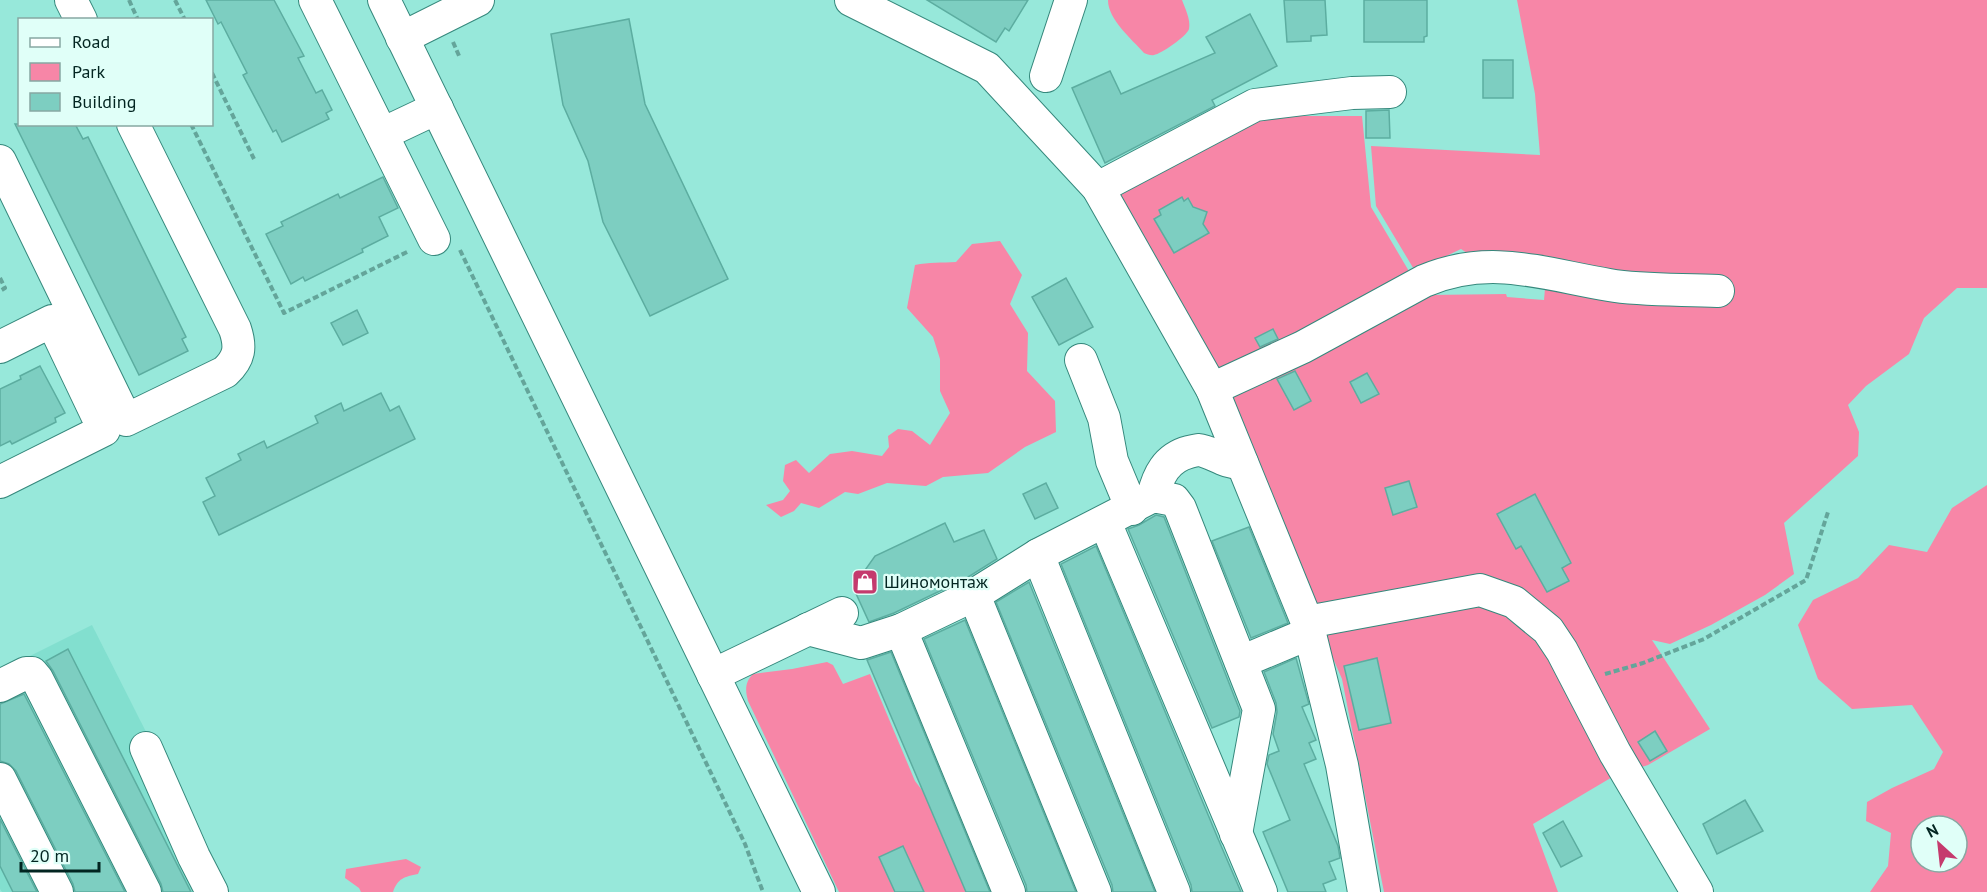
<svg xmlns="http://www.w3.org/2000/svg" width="1987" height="892" font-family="'PT Sans',sans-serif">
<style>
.built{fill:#82dfcf}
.green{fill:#f786a7;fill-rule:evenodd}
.building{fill:#7dcec1;stroke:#5cada0;stroke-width:1.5}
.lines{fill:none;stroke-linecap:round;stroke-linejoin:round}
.minor-casing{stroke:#35887c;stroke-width:34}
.path{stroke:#64a59a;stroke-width:4;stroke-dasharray:6 3;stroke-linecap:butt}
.minor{stroke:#fff;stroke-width:32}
.labels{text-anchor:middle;stroke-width:4.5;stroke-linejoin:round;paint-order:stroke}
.poi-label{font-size:18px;fill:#022521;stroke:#e0fff8;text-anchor:start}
</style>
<rect width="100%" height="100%" fill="#97e8da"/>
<path class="built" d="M92 625 227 892H2L0 889V671Z"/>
<g class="green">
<path d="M1108 0H1182C1185 8 1191 20 1189 29 1187 36 1161 54 1154 55 1151 56 1147 54 1144 53 1132 39 1108 20 1108 0Z"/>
<path d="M1517 0H1987V288H1957L1924 318 1909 354 1866 386 1848 405 1859 432 1858 456 1784 523 1794 574 1765 595 1711 625 1670 644 1652 640 1710 729 1648 765 1614 776 1533 824 1558 892H1384L1342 679 1306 596 1112 194 1266 116H1362L1371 207 1413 278 1430 295 1506 294 1507 297 1544 300 1547 266 1473 257 1461 249 1415 271 1376 206 1371 146 1540 155 1535 94Z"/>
<path d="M1000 241 1022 275 1010 304 1028 333 1027 371 1055 401 1056 432 1025 447 988 473 943 477 926 486 887 483 858 494 845 492 819 508 801 503 794 511 781 517 766 505 783 500 790 491 783 481 785 465 796 460 809 473 830 454 852 451 882 456 889 447 888 436 898 429 912 431 930 445 950 413 940 391V359L933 337 907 308 915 265C929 262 942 263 956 262L972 244Z"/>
<path d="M1987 485V892H1870L1888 866 1891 833 1866 821 1867 802 1892 788 1934 769 1943 752 1912 705 1852 709 1818 679 1798 625 1813 600 1858 578 1889 545 1927 552 1952 508ZM1921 826H1957V862H1921Z"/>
<path d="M827 662 833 665 843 684 870 674 915 781 932 803 971 892H839L748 701C745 690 745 682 753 674L792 669Z"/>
<path d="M406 859 421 867 418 874C404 877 398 878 393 892H361L359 888 345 878 346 869Z"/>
</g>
<g class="building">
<path d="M206 0H274L304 56 298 58 316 93 322 90 332 110 326 113 329 119 282 142 276 130 273 132 243 75 247 73 221 22 218 24Z"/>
<path d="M927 0H1028L1009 31 1005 28 996 42Z"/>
<path d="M1284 0H1325L1327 35 1311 36V41L1287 42Z"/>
<path d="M1364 0H1427V36L1424 37V42H1364Z"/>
<path d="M1250 14 1277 66 1212 100 1215 106 1105 163 1072 88 1110 71 1121 94 1215 53 1206 37Z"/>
<path d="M629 19 645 104 728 279 650 316 603 222 588 161 563 105 551 34Z"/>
<rect x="1483" y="60" width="30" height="38"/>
<path d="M1389 110 1390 138H1366V111Z"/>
<path d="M15 124H75L83 139 88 137 186 337 182 339 188 351 139 375Z"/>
<path d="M383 177 398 208 379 217 388 236 362 249 363 252 305 281 303 277 291 284 266 234 283 226 281 222 338 194 340 198Z"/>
<path d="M1182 197 1184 201 1188 198 1193 207 1207 212 1203 224 1209 233 1174 253 1154 219 1161 215 1159 210Z"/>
<path d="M1066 278 1093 327 1059 345 1032 297Z"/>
<path d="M357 310 368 333 343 345 331 323Z"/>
<path d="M1273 329 1278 339 1260 347 1255 338Z"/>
<path d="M40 366 65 413 55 418 56 422 12 444 10 441 0 446V389L21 379 20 376Z"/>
<path d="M1295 371 1311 401 1294 410 1277 379Z"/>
<path d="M1367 373 1379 394 1361 403 1350 382Z"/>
<path d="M381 393 390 411 399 406 415 439 219 535 203 502 215 496 206 478 241 460 238 454 264 441 267 448 318 423 315 416 341 403 344 411Z"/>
<path d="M1409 481 1417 507 1393 515 1385 488Z"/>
<path d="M1046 483 1058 508 1035 519 1023 494Z"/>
<path d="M1535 494 1571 563 1562 568 1569 581 1547 592 1521 546 1516 549 1497 514Z"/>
<path d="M1156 515 1164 517 1240 711 1239 717 1212 728 1128 529 1139 525Z"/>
<path d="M945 523 954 542 984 530 997 559 965 579 894 613 869 622 853 587 875 556Z"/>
<path d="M1249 527 1288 623 1251 638 1212 541Z"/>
<path d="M1096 546 1219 841 1241 892H1192L1191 885 1061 564Z"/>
<path d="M1029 582 1155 892H1113L1112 885 996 602Z"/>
<path d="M965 620 1076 892H1027L1026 885 924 639Z"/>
<path d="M68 649 191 892H163L161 884 53 671 46 661Z"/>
<path d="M891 652 990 892H966L867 660Z"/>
<path d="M1296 658 1309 704 1302 707 1316 740 1309 743 1316 759 1304 764 1338 846 1340 858 1329 862 1336 879 1323 884 1326 892H1288L1263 832 1290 820 1267 764 1269 755 1279 751 1273 734 1277 712 1276 703 1264 672Z"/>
<path d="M1377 658 1391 723 1359 730 1344 666Z"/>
<path d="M24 694 125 892H75L73 884 16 771 9 764 0 761V704Z"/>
<path d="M1655 731 1667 751 1650 761 1638 742Z"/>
<path d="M1745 800 1763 831 1717 854 1703 824Z"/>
<path d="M0 819 37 892H13L0 866Z"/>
<path d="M1563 821 1582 856 1561 867 1543 833Z"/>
<path d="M903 846 924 892H895L879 857Z"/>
</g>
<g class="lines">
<defs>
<g id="minor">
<path d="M71 0 81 20"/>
<path d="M315 0 434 239"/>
<path d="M384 0 819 892"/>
<path d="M851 0 987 68 1098 188 1212 389 1307 622 1480 590 1514 602 1548 630 1562 651 1615 753 1697 892"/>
<path d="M402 38 478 0"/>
<path d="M1046 76 1071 0"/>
<path d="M382 134 437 108"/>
<path d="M0 161 126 420 225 372C240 358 241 347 235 329L133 124"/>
<path d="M1098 188 1255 105 1352 93 1390 92"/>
<path d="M0 347 52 321 104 430 0 482"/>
<path d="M1081 360 1104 418 1112 461 1132 509"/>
<path d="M1212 389 1303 347 1424 281C1490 253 1543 274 1609 285 1643 291 1684 289 1718 291"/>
<path d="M1153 496C1158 476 1166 458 1189 452 1189 452 1197 450 1198 450 1212 451 1223 463 1242 463"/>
<path d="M1105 522 1261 892"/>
<path d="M1038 555 1174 892"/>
<path d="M974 595 1095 892"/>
<path d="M1307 622 1342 765 1364 892"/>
<path d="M808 629 861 643 901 630 974 595 1038 555 1153 496 1174 500 1180 508 1259 709 1236 834"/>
<path d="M901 630 1009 892"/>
<path d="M1241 662 1310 633"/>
<path d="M713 675 842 613"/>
<path d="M0 686 26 673H32L37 679 145 892"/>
<path d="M146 748 194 857 212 892"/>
<path d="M0 779 57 892"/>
</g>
</defs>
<use href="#minor" class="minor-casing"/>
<g class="path">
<path d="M129 0 138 20"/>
<path d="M175 0 185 20"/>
<path d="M453 42 460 58"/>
<path d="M212 73 254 159"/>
<path d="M191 124 284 313 409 251"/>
<path d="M460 250 745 844 763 892"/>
<path d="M0 278 5 288 0 291"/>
<path d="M1605 674 1643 663 1704 639 1806 580 1828 512"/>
</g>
<use href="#minor" class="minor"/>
</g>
<defs>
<symbol id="shop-square" viewBox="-11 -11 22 22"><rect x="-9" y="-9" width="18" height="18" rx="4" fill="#c53a6d" stroke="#e0fff8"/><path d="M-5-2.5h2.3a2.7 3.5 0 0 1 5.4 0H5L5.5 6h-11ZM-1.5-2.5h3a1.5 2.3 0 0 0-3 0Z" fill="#fff"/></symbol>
</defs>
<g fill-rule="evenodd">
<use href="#shop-square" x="850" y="567" width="30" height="30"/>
</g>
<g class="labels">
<g class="poi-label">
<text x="884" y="588">Шиномонтаж</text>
</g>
</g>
<rect x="18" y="18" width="195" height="108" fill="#e0fff8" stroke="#87a8a2" stroke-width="1.5"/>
<rect x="30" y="38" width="30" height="9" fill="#ffffff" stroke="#87a8a2" stroke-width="1.5"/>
<text x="72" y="48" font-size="18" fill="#022521">Road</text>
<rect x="30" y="63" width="30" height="18" fill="#f786a7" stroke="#87a8a2" stroke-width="1.5"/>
<text x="72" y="78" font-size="18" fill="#022521">Park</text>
<rect x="30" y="93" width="30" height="18" fill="#7dcec1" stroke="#87a8a2" stroke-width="1.5"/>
<text x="72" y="108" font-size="18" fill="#022521">Building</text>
<g transform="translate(1939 844) rotate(333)"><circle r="28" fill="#e0fff8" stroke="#87a8a2" stroke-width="1.5"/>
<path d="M0-4.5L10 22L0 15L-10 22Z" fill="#c53a6d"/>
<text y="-9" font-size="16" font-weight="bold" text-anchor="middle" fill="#022521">N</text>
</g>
<path d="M21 862v9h78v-9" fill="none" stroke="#022521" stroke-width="3"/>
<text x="30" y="862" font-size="18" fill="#022521" stroke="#e0fff8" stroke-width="4.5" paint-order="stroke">20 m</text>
</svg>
